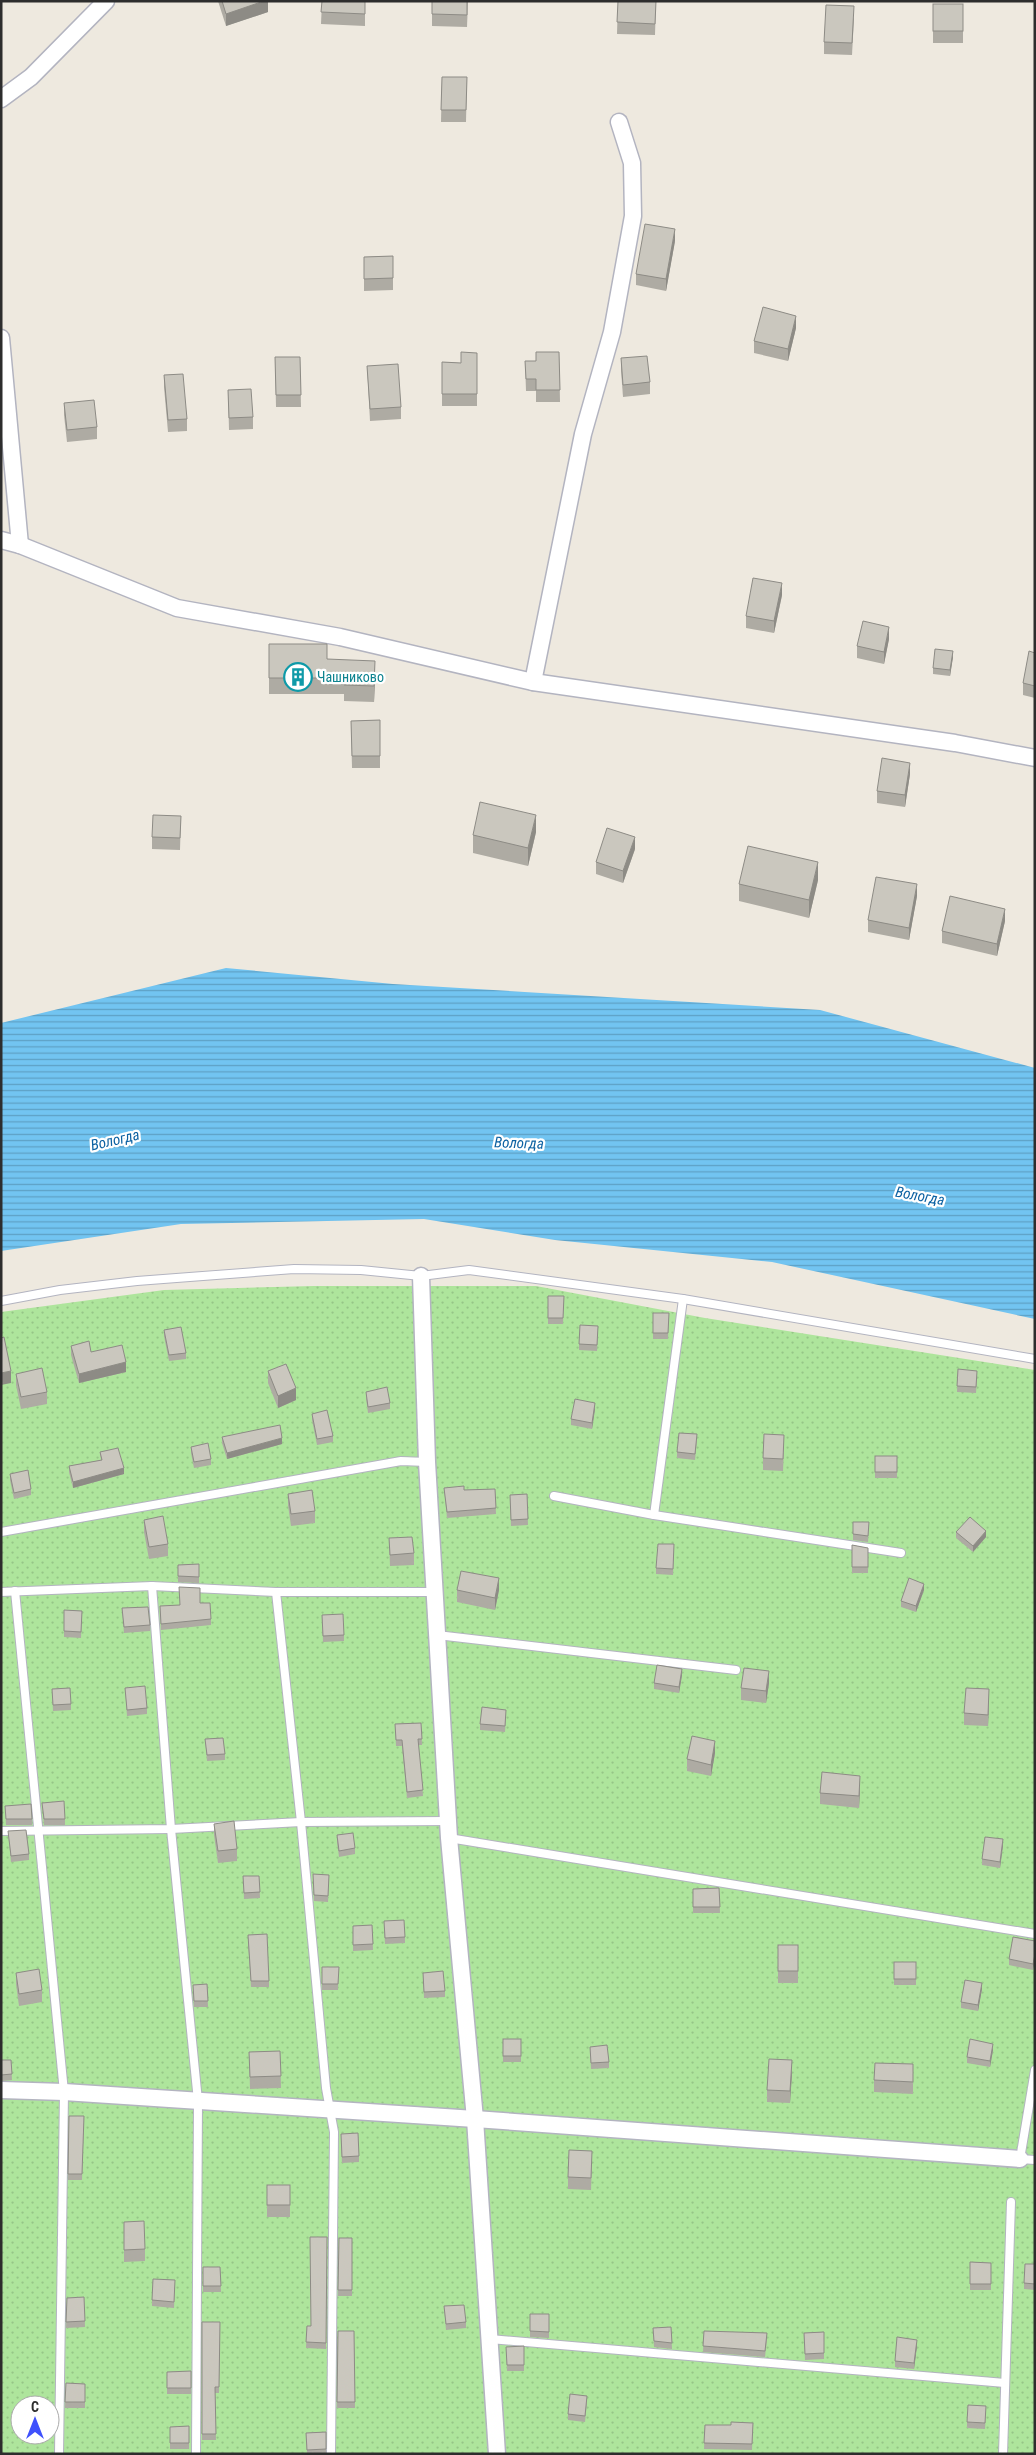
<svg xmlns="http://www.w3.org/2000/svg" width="1036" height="2455" font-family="'Roboto Condensed',sans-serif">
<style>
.grass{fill:url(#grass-dots);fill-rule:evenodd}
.water{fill:url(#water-rules)}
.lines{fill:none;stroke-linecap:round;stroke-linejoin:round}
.service-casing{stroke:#b3b4c0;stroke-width:10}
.minor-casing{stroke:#b3b4c0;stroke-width:19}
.service{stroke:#fff;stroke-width:8}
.minor{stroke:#fff;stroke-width:16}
.wall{fill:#aeaba3}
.shaded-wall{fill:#8d8b85}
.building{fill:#cac7be;stroke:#8d8b85}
.labels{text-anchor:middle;stroke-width:4.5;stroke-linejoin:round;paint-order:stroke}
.culture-label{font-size:14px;fill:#0d838f;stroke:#fff;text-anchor:start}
.water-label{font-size:15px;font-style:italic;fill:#0c61a2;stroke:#fff}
</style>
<defs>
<pattern id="grass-dots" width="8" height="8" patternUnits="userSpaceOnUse" patternTransform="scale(1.25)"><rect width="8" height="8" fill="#aee59c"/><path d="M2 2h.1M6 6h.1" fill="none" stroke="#96c587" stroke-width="1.8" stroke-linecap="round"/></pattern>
<pattern id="water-rules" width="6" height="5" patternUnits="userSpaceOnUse" patternTransform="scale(1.25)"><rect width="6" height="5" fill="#72c4f1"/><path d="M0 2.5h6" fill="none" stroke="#5ea0c4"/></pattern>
</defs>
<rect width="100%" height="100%" fill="#eee9df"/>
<path class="grass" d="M314 1286H536L705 1318 1035 1370V2454H1V1312L164 1290ZM20 2405H50V2435H20Z"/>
<path class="water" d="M226 968 393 984 820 1010 1035 1068V1319L772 1262 555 1240 424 1219 181 1224 1 1251V1023Z"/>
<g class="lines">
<defs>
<g id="service">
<path d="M1 1301 60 1290 137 1281 294 1269 361 1270 421 1276 469 1270 683 1299 1035 1359"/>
<path d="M554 1496 654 1515 901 1553"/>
<path d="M654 1515 683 1299"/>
<path d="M1 1532 401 1461 427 1462"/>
<path d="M152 1586 171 1829 198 2101 196 2454"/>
<path d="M15 1591 64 2092 59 2454"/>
<path d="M1 1592 152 1586 276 1592H434"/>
<path d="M276 1592 301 1822 326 2088 334 2132 331 2454"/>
<path d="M437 1635 736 1670"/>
<path d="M1 1831 171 1829 301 1822 448 1821"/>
<path d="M449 1838 1035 1934"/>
<path d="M1035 2070 1020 2159 1035 2160"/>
<path d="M490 2339 1005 2383"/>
<path d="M1003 2454 1011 2202"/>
</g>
<g id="minor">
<path d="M1 99 31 77 106 1"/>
<path d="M1 338 20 545"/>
<path d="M1 540 20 545 177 608 340 637 533 682 955 743 1035 758"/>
<path d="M533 682 583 434 612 332 633 216 632 163 619 122"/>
<path d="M421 1276 427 1462 449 1838 475 2119 497 2454"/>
<path d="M1 2090 64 2092 475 2119 1020 2159"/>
</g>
</defs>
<use href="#service" class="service-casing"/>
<use href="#minor" class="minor-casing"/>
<use href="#service" class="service"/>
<use href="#minor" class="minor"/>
</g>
<g class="wall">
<path d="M218 1H268V12L226 26Z"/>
<path d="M322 1H365V26L321 24Z"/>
<path d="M432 1H468L467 27 432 26Z"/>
<path d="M618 1H656L655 35 617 34Z"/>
<rect x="933" y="4" width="30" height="39"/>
<path d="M854 18 852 55 824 54V42Z"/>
<path d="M442 77H467L466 122H441Z"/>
<path d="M675 241 666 291 636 285V274Z"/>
<path d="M393 256V290L364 291V257Z"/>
<path d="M796 328 788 361 754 353V341Z"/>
<path d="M559 352 560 402H536V391H526L525 361H536Z"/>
<path d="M477 353V406H442V362L461 363Z"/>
<path d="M275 357H300L301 407H276Z"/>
<path d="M621 358 650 382V394L623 397 621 370Z"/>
<path d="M367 366 401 407V419L370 421Z"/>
<path d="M164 375 187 419V431L168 432 164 387Z"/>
<path d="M228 390 253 417V429L229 430Z"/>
<path d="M64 403 97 427V439L67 442 64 415Z"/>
<path d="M782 595 774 633 746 628V616Z"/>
<path d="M889 639 884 664 857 658V646Z"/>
<path d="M269 644 327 659 375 677 374 702 344 701V694H269Z"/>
<path d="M1035 653V698L1023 695V683Z"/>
<path d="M953 657 950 676 933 674V668Z"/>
<path d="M380 720V768H352L351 721Z"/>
<path d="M910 774 905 807 877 803V791Z"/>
<path d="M181 816 180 850 152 849V837Z"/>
<path d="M536 832 528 866 473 853V835Z"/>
<path d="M635 849 623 883 596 874V862Z"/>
<path d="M818 880 809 918 739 901V884Z"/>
<path d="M917 896 909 940 868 932V920Z"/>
<path d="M1005 921 997 956 942 943V931Z"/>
<path d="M548 1296H564L563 1324H548Z"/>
<path d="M653 1313H669L668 1339H653Z"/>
<path d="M164 1330 186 1353V1359L169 1361 164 1336Z"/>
<path d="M598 1332 597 1351 579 1350V1344Z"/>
<path d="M71 1346 91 1352 126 1372 79 1383 71 1355Z"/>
<path d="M958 1369 977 1377 976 1393 957 1392Z"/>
<path d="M268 1371 296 1400 278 1408 268 1383Z"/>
<path d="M16 1374 47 1392V1404L21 1409 16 1385Z"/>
<path d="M366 1392 390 1403V1409L368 1413 366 1398Z"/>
<path d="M595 1409 592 1429 571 1425V1419Z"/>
<path d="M312 1414 333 1436V1442L317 1445 312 1420Z"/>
<path d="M222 1437 282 1444 227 1459 222 1443Z"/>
<path d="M697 1440 695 1460 677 1458V1452Z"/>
<path d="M191 1447 211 1459V1465L194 1468 191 1453Z"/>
<path d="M784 1447 783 1471 763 1470V1458Z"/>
<path d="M100 1452 124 1474 73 1488 69 1472V1466L101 1460Z"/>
<rect x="875" y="1456" width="22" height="22"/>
<path d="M10 1474 31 1489V1495L14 1499 10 1480Z"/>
<path d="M444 1488 464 1490 495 1489 496 1514 447 1518Z"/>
<path d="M288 1494 315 1511V1523L291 1526 288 1505Z"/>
<path d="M527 1494 528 1525 511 1526 510 1495Z"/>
<path d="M144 1520 168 1544V1556L149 1559 144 1532Z"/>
<path d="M853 1522H869L868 1542 853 1540Z"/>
<path d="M956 1532 986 1537 973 1552 956 1538Z"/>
<path d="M389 1538 414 1553V1565L390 1566Z"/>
<path d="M852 1545 868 1548V1573H852Z"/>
<path d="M674 1550 673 1575 656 1574V1568Z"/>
<path d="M199 1564V1583L178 1582V1565Z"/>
<path d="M457 1590H499L495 1610 457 1602Z"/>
<path d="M924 1590 916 1612 901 1607V1601Z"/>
<path d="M160 1606 211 1619V1625L161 1630Z"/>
<path d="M122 1608 150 1625V1631L124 1633Z"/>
<path d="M64 1610 82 1611 81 1638 64 1637Z"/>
<path d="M322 1615 344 1635V1641L323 1642Z"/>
<path d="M682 1675 679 1693 654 1689V1683Z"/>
<path d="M769 1683 766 1703 741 1700V1688Z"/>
<path d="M125 1688 147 1708V1714L127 1716Z"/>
<path d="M52 1689 71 1704V1710L53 1711Z"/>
<path d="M989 1701 988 1726 964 1725V1713Z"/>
<path d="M506 1716 505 1732 480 1730V1724Z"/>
<path d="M421 1723 422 1745H418L423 1796 407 1798 402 1746H396L395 1724Z"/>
<path d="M205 1739 225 1754V1760L207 1761Z"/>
<path d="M715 1753 711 1776 687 1771V1759Z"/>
<path d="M860 1788 859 1808 820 1804V1793Z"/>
<path d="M42 1803 65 1819V1825H44Z"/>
<path d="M5 1806 32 1819V1825H6Z"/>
<path d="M214 1824 237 1849V1861L218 1863 214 1835Z"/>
<path d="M8 1831 29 1854V1860L11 1862Z"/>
<path d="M337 1835 355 1848V1854L339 1857 337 1841Z"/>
<path d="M1003 1845 1000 1868 982 1865V1859Z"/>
<path d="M313 1874 329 1875 328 1902 314 1901Z"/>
<path d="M243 1876H259L260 1898 244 1899Z"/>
<path d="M719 1888 720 1913H693V1889Z"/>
<path d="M372 1925 373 1950 353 1951V1926Z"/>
<path d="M384 1927 405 1937V1943L385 1944Z"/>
<path d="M248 1941 269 1981V1987H251Z"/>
<path d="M1035 1941 1033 1970 1009 1965V1959Z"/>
<rect x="778" y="1945" width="20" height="38"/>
<rect x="894" y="1962" width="22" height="23"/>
<path d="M322 1967H339L338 1990H322Z"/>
<path d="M16 1973 42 1990V2002L19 2006 16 1984Z"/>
<path d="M423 1973 445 1991V1997L424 1998Z"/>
<path d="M207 1984 208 2007H194L193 1985Z"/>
<path d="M982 1989 978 2011 961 2008V2002Z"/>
<rect x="503" y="2039" width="18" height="23"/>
<path d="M590 2047 609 2062V2068L591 2069Z"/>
<path d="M993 2050 990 2067 967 2063V2057Z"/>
<path d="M280 2051 281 2088 250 2089 249 2052Z"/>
<path d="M1 2060H11L12 2080 1 2081Z"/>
<path d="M792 2072 790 2103 767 2102V2090Z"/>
<path d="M913 2076V2094L874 2092V2080Z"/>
<path d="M69 2116H84L82 2180H68Z"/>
<path d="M341 2140 359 2156V2162L342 2163Z"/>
<path d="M592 2163 591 2190 568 2189V2177Z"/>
<rect x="267" y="2185" width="23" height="32"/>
<path d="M124 2222 145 2249V2261L124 2262Z"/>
<path d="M327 2237 326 2349 306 2348 307 2326H311Z"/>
<path d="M339 2238H352V2296H338Z"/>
<path d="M970 2262 991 2263V2290H970Z"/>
<path d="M1035 2264V2290L1024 2289V2283Z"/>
<path d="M203 2267H220L221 2292H203Z"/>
<path d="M175 2286 174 2308 152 2306V2300Z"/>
<path d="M84 2297 85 2327 66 2328 67 2298Z"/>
<path d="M444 2306 466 2322V2328L446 2330Z"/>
<path d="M530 2314H549V2338L530 2337Z"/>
<path d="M202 2322H220L219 2393H215L216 2440H202Z"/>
<path d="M671 2327 672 2349 654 2347 653 2328Z"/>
<path d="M338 2331H354L355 2408H337Z"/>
<path d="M704 2331 767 2339 765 2357 703 2352Z"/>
<path d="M824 2332V2359L805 2360 804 2333Z"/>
<path d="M524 2346V2371H507L506 2347Z"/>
<path d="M917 2346 914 2369 895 2367V2361Z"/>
<path d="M191 2371V2394H167V2372Z"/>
<path d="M66 2383 85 2384V2408H65Z"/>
<path d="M587 2402 585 2422 568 2420V2414Z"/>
<path d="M986 2412 985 2429 967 2428V2422Z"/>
<path d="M753 2423 752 2450 704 2449 705 2425H731Z"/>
<path d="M189 2426V2449H170V2427Z"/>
<path d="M326 2432V2454H307L306 2433Z"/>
</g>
<g class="shaded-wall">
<path d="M264 1H268V12L226 26V14Z"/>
<path d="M675 229V241L666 291V279Z"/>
<path d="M796 316V328L788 361V349Z"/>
<path d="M782 583V595L774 633V621Z"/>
<path d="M889 627V639L884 664V652Z"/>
<path d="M953 651V657L950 676V670Z"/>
<path d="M375 661V677L374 702V686Z"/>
<path d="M910 763V774L905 807V795Z"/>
<path d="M536 815V832L528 866V848Z"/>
<path d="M635 837V849L623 883V871Z"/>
<path d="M818 862V880L809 918V900Z"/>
<path d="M917 884V896L909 940V928Z"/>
<path d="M1005 909V921L997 956V944Z"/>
<path d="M126 1362V1372L79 1383V1374Z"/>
<path d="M11 1371V1383L1 1385V1373Z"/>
<path d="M296 1388V1400L278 1408V1396Z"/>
<path d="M595 1403V1409L592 1429V1423Z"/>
<path d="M282 1438V1444L227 1459V1453Z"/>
<path d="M124 1468V1474L73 1488V1482Z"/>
<path d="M986 1531V1537L973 1552V1546Z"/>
<path d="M499 1578V1590L495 1610V1598Z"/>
<path d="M924 1584V1590L916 1612V1606Z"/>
<path d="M682 1669V1675L679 1693V1687Z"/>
<path d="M769 1671V1683L766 1703V1691Z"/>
<path d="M989 1689V1701L988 1726V1715Z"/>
<path d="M715 1741V1753L711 1776V1765Z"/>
<path d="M860 1776V1788L859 1808V1796Z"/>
<path d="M1003 1839V1845L1000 1868V1862Z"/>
<path d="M1035 1954V1960L1033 1970V1964Z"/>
<path d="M982 1983V1989L978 2011V2005Z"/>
<path d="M993 2044V2050L990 2067V2061Z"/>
<path d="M792 2060V2072L790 2103V2091Z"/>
<path d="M917 2340V2346L914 2369V2363Z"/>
</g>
<g class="building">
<path d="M222 1H264L226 14Z"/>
<path d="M322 1H365V14L321 12Z"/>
<path d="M432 1H467V15L432 14Z"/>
<path d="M618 1H656L655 24 617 22Z"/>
<rect x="933" y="4" width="30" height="27"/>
<path d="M826 5 854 6 852 43 824 42Z"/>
<path d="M442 77H467L466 110H441Z"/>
<path d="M645 224 675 229 666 279 636 274Z"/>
<path d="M393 256V278L364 279V257Z"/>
<path d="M763 307 796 316 788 349 754 341Z"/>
<path d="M461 352 477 353V394H442V362L461 363Z"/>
<path d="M536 352H559L560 390H536V379H526L525 361H536Z"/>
<path d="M647 356 650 382 623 385 621 358Z"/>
<path d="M275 357H300L301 395H276Z"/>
<path d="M398 364 401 407 370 409 367 366Z"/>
<path d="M183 374 187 419 168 420 164 375Z"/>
<path d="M251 389 253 417 229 418 228 390Z"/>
<path d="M94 400 97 427 67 430 64 403Z"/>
<path d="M753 578 782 583 774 621 746 616Z"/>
<path d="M863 621 889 627 884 652 857 646Z"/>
<path d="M269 644H327V659L375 661 374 686 344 685 345 678H269Z"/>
<path d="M935 649 953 651 950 670 933 668Z"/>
<path d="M1029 651 1035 653V686L1023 683Z"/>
<path d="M380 720V756H352L351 721Z"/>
<path d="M882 758 910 763 905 795 877 791Z"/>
<path d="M480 802 536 815 528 848 473 835Z"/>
<path d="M153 815 181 816 180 838 152 837Z"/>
<path d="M607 828 635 837 623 871 596 862Z"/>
<path d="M748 846 818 862 809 900 739 884Z"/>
<path d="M876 877 917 884 909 928 868 920Z"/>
<path d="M950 896 1005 909 997 944 942 931Z"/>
<path d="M548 1296H564L563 1318H548Z"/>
<path d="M653 1313H669L668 1333H653Z"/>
<path d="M580 1325 598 1326 597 1345 579 1344Z"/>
<path d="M181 1327 186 1353 169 1355 164 1330Z"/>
<path d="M4 1337 11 1371 1 1373V1338Z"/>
<path d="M89 1341 91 1352 122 1345 126 1362 79 1374 71 1346Z"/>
<path d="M286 1364 296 1388 278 1396 268 1371Z"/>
<path d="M42 1368 47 1392 21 1397 16 1374Z"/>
<path d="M958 1369 977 1371 976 1387 957 1386Z"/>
<path d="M387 1387 390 1403 368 1407 366 1392Z"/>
<path d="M575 1399 595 1403 592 1423 571 1419Z"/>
<path d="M327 1410 333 1436 317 1439 312 1414Z"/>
<path d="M280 1425 282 1438 227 1453 222 1437Z"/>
<path d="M679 1433 697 1434 695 1454 677 1452Z"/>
<path d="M764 1434 784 1435 783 1459 763 1458Z"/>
<path d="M208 1443 211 1459 194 1462 191 1447Z"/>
<path d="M118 1448 124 1468 73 1482 69 1466 102 1460 100 1452Z"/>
<rect x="875" y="1456" width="22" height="16"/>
<path d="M28 1470 31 1489 14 1493 10 1474Z"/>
<path d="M464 1486V1490L495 1489 496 1508 447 1512 444 1488Z"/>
<path d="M312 1490 315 1511 291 1514 288 1494Z"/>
<path d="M527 1494 528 1519 511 1520 510 1495Z"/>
<path d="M163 1516 168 1544 149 1547 144 1520Z"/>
<path d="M970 1517 986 1531 973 1546 956 1532Z"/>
<path d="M853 1522H869L868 1536 853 1534Z"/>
<path d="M412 1537 414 1553 390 1555 389 1538Z"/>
<path d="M658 1544H674L673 1569 656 1568Z"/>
<path d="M852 1545 868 1548V1567H852Z"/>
<path d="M199 1564V1577L178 1576V1565Z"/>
<path d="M461 1571 499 1578 495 1598 457 1590Z"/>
<path d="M909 1578 924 1584 916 1606 901 1601Z"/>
<path d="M179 1587 200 1588V1603H210L211 1619 161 1624 160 1606 180 1605Z"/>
<path d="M148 1607 150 1625 124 1627 122 1608Z"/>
<path d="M64 1610 82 1611 81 1632 64 1631Z"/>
<path d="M343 1614 344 1635 323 1636 322 1615Z"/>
<path d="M657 1665 682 1669 679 1687 654 1683Z"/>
<path d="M744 1668 769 1671 766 1691 741 1688Z"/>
<path d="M145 1686 147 1708 127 1710 125 1688Z"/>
<path d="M70 1688 71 1704 53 1705 52 1689Z"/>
<path d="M966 1688 989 1689 988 1715 964 1713Z"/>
<path d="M482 1707 506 1710 505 1726 480 1724Z"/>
<path d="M421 1723 422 1739H418L423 1790 407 1792 402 1740H396L395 1724Z"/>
<path d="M692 1736 715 1741 711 1765 687 1759Z"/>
<path d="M223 1738 225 1754 207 1755 205 1739Z"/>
<path d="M822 1772 860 1776 859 1796 820 1793Z"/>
<path d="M64 1801 65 1819H44L42 1803Z"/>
<path d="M31 1804 32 1819H6L5 1806Z"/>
<path d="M234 1821 237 1849 218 1851 214 1824Z"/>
<path d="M26 1830 29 1854 11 1856 8 1831Z"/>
<path d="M353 1833 355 1848 339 1851 337 1835Z"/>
<path d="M985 1837 1003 1839 1000 1862 982 1859Z"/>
<path d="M313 1874 329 1875 328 1896 314 1895Z"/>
<path d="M243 1876H259L260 1892 244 1893Z"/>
<path d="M719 1888 720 1907H693V1889Z"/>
<path d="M404 1920 405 1937 385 1938 384 1921Z"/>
<path d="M372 1925 373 1944 353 1945V1926Z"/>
<path d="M267 1934 269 1981H251L248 1935Z"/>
<path d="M1013 1937 1035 1941V1954L1033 1964 1009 1959Z"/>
<rect x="778" y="1945" width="20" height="26"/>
<rect x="894" y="1962" width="22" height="17"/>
<path d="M322 1967H339L338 1984H322Z"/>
<path d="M39 1969 42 1990 19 1994 16 1973Z"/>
<path d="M443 1971 445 1991 424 1992 423 1973Z"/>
<path d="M965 1980 982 1983 978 2005 961 2002Z"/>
<path d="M207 1984 208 2001H194L193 1985Z"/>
<rect x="503" y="2039" width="18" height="17"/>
<path d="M970 2039 993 2044 990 2061 967 2057Z"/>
<path d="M607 2045 609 2062 591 2063 590 2047Z"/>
<path d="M280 2051 281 2076 250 2077 249 2052Z"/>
<path d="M769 2059 792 2060 790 2091 767 2090Z"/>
<path d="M1 2060H11L12 2074 1 2075Z"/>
<path d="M875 2063 913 2064V2082L874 2080Z"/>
<path d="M69 2116H84L82 2174H68Z"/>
<path d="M358 2133 359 2156 342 2157 341 2134Z"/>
<path d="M569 2150 592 2151 591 2178 568 2177Z"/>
<rect x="267" y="2185" width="23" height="20"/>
<path d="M144 2221 145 2249 124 2250V2222Z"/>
<path d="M310 2237H327L326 2343 306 2342 307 2326H311Z"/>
<path d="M339 2238H352V2290H338Z"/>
<path d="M970 2262 991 2263V2284H970Z"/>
<path d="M1025 2264H1035V2284L1024 2283Z"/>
<path d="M203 2267H220L221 2286H203Z"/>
<path d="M153 2279 175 2280 174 2302 152 2300Z"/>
<path d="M84 2297 85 2321 66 2322 67 2298Z"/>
<path d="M464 2305 466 2322 446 2324 444 2306Z"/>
<path d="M530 2314H549V2332L530 2331Z"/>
<path d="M202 2322H220L219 2387H215L216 2434H202Z"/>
<path d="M671 2327 672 2343 654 2341 653 2328Z"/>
<path d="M338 2331H354L355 2402H337Z"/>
<path d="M704 2331 767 2333 765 2351 703 2346Z"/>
<path d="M824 2332V2353L805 2354 804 2333Z"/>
<path d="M897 2337 917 2340 914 2363 895 2361Z"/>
<path d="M524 2346V2365H507L506 2347Z"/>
<path d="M191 2371V2388H167V2372Z"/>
<path d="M66 2383 85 2384V2402H65Z"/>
<path d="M570 2394 587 2396 585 2416 568 2414Z"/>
<path d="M968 2405 986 2406 985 2423 967 2422Z"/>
<path d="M731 2422 753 2423 752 2444 704 2443 705 2425H731Z"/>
<path d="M189 2426V2443H170V2427Z"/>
<path d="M326 2432V2449L307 2450 306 2433Z"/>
</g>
<defs>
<symbol id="building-ring" viewBox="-11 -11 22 22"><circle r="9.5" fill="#fff" stroke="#0f9aa8" stroke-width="1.5"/><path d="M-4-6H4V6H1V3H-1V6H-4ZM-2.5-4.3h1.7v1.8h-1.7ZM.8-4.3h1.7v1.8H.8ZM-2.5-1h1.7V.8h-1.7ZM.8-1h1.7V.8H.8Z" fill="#0f9aa8"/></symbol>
</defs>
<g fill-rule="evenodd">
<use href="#building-ring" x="282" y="661" width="32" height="32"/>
</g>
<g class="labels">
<g class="culture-label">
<text x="317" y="682">Чашниково</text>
</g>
<g class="water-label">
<text transform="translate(115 1140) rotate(-13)" y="5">Вологда</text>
<text transform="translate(519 1143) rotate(2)" y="5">Вологда</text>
<text transform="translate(920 1196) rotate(10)" y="5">Вологда</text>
</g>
</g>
<rect width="1036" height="2455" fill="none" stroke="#2d2d2d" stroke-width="5"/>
<g transform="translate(35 2420)"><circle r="24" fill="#ffffff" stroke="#ababab"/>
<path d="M0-4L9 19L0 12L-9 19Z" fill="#3f51fc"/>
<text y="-8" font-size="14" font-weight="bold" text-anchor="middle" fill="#2d2d2d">С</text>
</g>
</svg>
